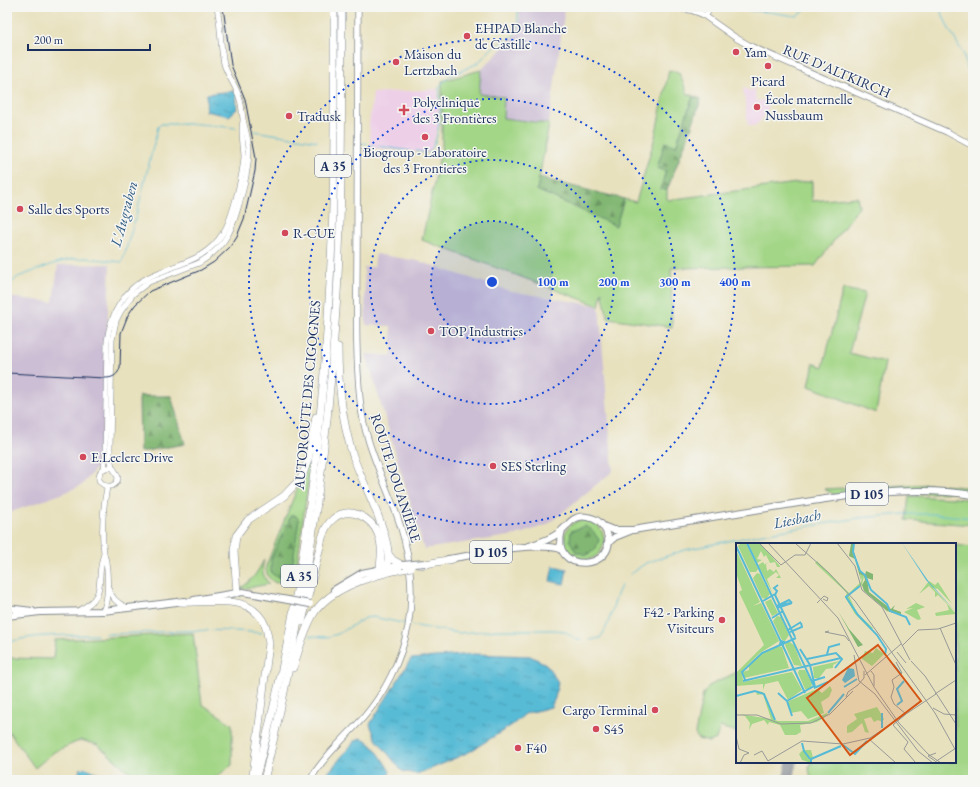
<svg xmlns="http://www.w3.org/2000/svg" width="980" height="787" font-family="'EB Garamond',serif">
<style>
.built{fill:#edd0e8}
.industrial{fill:#ccbed4}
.green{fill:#a3d686;stroke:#5f8272}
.forest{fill:url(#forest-firs);stroke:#4e7368}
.water{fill:url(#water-ripples);stroke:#3a759a}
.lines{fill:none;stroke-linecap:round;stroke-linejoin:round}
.stream{stroke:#58bbd6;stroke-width:1}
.taxiway{stroke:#82888e;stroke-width:11}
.tertiary-casing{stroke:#82888e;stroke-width:6}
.secondary-casing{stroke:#82888e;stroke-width:7}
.primary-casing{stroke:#82888e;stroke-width:8}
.motorway-casing{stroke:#82888e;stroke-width:8}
.tertiary{stroke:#fff;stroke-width:5}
.secondary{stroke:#fff;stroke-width:5.5}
.primary{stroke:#fff;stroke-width:6}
.motorway{stroke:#fff;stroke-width:7}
.tram{stroke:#1b2f5e;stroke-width:1}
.primary-bridge-casing{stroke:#82888e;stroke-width:8;stroke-linecap:butt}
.motorway-bridge-casing{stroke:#82888e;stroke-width:8;stroke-linecap:butt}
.primary-bridge{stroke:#fff;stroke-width:6}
.motorway-bridge{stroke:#fff;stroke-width:7}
.ring{fill:none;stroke:#1d4ed8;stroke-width:2;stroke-dasharray:2 4}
.poi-dot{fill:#d1495b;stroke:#f6f6f2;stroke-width:1.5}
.labels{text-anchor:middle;stroke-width:3;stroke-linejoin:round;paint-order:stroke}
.shield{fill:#f6f6f2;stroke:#5d6b8a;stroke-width:1}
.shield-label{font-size:13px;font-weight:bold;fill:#1b2f5e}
.poi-label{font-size:14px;fill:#1b2f5e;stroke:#f6f6f2;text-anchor:start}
.street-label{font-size:14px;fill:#1b2f5e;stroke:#f6f6f2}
.water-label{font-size:15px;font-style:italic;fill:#2d5982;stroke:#f6f6f2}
.inset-river{fill:none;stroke:#58bbd6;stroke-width:2}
.inset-road{fill:none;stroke:#969a98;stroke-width:1}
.view{fill:#d45514;fill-opacity:0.15;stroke:#d45514;stroke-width:2}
.inset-edge{fill:none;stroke:#1b2f5e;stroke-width:2}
.centre{fill:#1d4ed8;stroke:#f6f6f2;stroke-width:2}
.ring-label{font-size:12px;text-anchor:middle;font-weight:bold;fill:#1d4ed8;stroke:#f6f6f2;stroke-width:3;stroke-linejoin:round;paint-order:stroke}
</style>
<defs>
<pattern id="forest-firs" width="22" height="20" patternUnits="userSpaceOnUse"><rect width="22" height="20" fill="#82b773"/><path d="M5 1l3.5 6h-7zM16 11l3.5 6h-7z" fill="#6a9562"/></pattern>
<pattern id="water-ripples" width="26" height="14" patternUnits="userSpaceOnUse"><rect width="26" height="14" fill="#58bbd6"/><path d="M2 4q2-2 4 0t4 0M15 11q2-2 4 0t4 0" fill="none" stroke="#4898b1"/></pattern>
</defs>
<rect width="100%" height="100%" fill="#f6f6f2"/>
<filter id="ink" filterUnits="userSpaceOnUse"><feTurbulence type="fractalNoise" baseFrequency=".025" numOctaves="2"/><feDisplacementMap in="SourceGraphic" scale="8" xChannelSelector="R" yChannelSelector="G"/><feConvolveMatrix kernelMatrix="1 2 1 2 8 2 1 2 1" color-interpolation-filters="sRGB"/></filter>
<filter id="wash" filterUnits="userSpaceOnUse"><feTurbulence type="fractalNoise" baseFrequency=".012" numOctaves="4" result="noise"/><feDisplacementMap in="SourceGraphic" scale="16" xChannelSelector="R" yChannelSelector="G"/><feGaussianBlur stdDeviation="0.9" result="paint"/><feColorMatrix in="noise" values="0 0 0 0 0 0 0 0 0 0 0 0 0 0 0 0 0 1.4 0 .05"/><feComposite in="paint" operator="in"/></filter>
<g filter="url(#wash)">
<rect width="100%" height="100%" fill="#e8e1be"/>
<g class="built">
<path d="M754 85 756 101 771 99 766 113H764V116L760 121 754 126 748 125 743 88 752 91Z"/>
<path d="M438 89 439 123 431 151 425 153 371 148 369 124 373 93Z"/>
</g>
<g class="industrial">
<path d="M520 7H565L549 124 503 118 479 94 481 70 519 32Z"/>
<path d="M376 254 418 261 510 291 599 306 613 471 547 525 516 535 424 549 366 354 392 356 391 326 366 325 364 267H374Z"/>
<path d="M110 264 102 461 82 485 64 493 14 511 7 515V297L53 302 58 265Z"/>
</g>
<g class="green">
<path d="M481 70 479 94 504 97 503 118 549 124 537 190 616 225 624 199 636 202 655 137 669 70 679 73 688 94 693 96 676 146 657 168 666 171 660 189 667 190V200L812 181V201L857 197 859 207 815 266 671 268 672 327 608 318 602 292 599 306 422 240 442 146V81Z"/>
<path d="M843 289 865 293 849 353 885 362 876 413 809 386 814 363 823 367Z"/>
<path d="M314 440 295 579 276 583C268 579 266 574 266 566L297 489Z"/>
<path d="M932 484 973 488V492L835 495 824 489Z"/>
<path d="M909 496 955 498 973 500V525L906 520Z"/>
<circle cx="584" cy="540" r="20"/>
<path d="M955 545 973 547V780H811L809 768 811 762H955Z"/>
<path d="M264 560C261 570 263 576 269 584L237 590C251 583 257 573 264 560Z"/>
<path d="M193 633 202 704 232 724V765L212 780H136L135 777 98 745 81 740 54 752 35 768 7 729V658L53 659 55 640Z"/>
<path d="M737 672V732L720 727 716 739 710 742 698 739 695 734 703 694 709 686Z"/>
</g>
<g class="forest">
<path d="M693 96 701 99 691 129 667 190 660 189 666 171 657 168 665 142 676 146Z"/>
<path d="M539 178 624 199 616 226 537 190Z"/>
<path d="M139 396H171L185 444 140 452Z"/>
<path d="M291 515H295L299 520 292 569 287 575 278 578 271 573V559Z"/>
<path d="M585 526 592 530 599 540 595 550 586 555 576 552 570 541 571 531Z"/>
</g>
<g class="water">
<path d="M233 91 236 94 237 109 229 116 206 111 207 94Z"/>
<path d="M553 566 567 569 564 584 550 581Z"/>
<path d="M474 654 530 656 546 664 558 682 555 698 551 707 525 714 512 725 469 752 433 768 416 774 402 771 376 739 370 724 411 659Z"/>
<path d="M360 738C371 739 382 759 388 768L390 772 386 780H322L354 742Z"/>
<path d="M86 768 107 777 110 780H77L80 769Z"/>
</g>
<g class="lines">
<g class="stream">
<path d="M939 7 949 29 964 55 966 66 973 80"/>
<path d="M714 8 769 12 796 16 811 7"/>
<path d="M254 131 317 141"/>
<path d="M363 143 367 144"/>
<path d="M372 145 410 151"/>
<path d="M416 151 428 153C441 142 441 104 439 87L450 76 478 63 492 48 514 35 518 28V7"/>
<path d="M8 291 11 283 18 277 56 263 72 259 86 258 122 262 136 216 158 127 161 124H199L236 128"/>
<path d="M630 574 646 563 685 550 762 534 859 518 904 514H933L973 518"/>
<path d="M410 625 459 633 498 630H555L564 631 577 640 581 639"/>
<path d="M106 634C158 633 210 627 262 633"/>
<path d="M310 636 327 637 338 634 365 618 373 617 407 624"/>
<path d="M590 640 600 638C612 622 612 601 622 584"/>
<path d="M7 643C32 633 70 636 97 635"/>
</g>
<path class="taxiway" d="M788 780 792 762"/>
</g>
</g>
<g filter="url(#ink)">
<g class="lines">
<defs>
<g id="tertiary">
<path d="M113 468C104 466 98 471 99 480 105 489 115 488 118 479 118 473 114 471 112 466 110 460 110 454 110 448L112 340 116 321 121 311 133 294 149 282 199 263C230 244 234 224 243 190 246 177 249 165 249 151 249 140 245 129 243 119 242 113 242 106 240 100 237 87 228 77 224 64 220 46 221 26 217 7"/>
<path d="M104 469 105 457 107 341C110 315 124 289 149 277 177 263 205 262 223 233 232 220 243 174 244 157 244 145 240 132 243 121"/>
<path d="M108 587C112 599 117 603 128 608"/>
<path d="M78 611C110 595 94 580 104 554"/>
<path d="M103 611C109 599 108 575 106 562 106 559 104 556 104 553 101 531 103 508 107 487"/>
</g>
<g id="secondary">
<path d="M671 7 691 10 702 14 736 38 752 47 947 132 973 146"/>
<path d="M706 16 709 7"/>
<path d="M310 780C324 756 344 739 363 718 385 693 401 660 408 627 416 583 408 541 391 500 378 467 363 435 360 399 355 350 357 301 357 252 357 170 358 89 358 7"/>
</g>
<g id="primary">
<path d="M603 526 613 530H633C682 522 731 514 780 506 843 496 909 485 973 495"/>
<path d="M607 544 615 537 630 531"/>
<path d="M529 546C538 543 549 540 557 534 568 527 572 514 587 517 595 518 602 523 606 531 623 570 548 577 562 530"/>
<path d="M448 559C481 554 531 541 561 549"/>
<path d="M334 590 362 573 402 565"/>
<path d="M194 600 243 592 288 600"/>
<path d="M7 608 32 611"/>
<path d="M7 616 40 612 103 611 185 601"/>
</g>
<g id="motorway">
<path d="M338 347C338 384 342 421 353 456 362 481 375 504 383 530 386 540 392 558 385 568"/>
<path d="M388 554 393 560 402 565"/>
<path d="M420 565 453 559"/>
<path d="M237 593 234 551 236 536 248 520 284 496 302 477 308 460 316 417"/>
<path d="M180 602C210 604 252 591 266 627 267 632 268 638 269 643L253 775"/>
<path d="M302 622 322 538C324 531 327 524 333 519 349 505 371 517 378 534 383 545 381 557 380 568"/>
<path d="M293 668C299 650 305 626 316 610 335 585 377 574 407 568"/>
<path d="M255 780C304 604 325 420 332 238 335 161 334 84 334 7"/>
<path d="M264 780C301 630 325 478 335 324 343 219 341 113 342 7"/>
</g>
</defs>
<use href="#tertiary" class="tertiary-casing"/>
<use href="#secondary" class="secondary-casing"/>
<use href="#primary" class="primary-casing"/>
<use href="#motorway" class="motorway-casing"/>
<use href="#tertiary" class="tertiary"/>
<use href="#secondary" class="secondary"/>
<use href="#primary" class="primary"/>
<use href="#motorway" class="motorway"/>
<path class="tram" d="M7 373 105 378C112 378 117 376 120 368L121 333 128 315 135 305 150 291 201 270 214 262 230 247 237 236 244 219 255 171 256 158 245 99 231 65 223 7"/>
<defs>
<g id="primary-bridge">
<path d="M402 565 425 563"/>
<path d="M288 600 310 604"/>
</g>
<path id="motorway-bridge" d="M407 568 411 567"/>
</defs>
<use href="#primary-bridge" class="primary-bridge-casing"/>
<use href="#motorway-bridge" class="motorway-bridge-casing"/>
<use href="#primary-bridge" class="primary-bridge"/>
<use href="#motorway-bridge" class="motorway-bridge"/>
</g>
</g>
<circle cx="492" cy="282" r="61" fill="#1d4ed8" fill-opacity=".12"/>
<g class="ring">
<circle cx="492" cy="282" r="61"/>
<circle cx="492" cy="282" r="122"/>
<circle cx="492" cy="282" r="183"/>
<circle cx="492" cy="282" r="243"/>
</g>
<g class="poi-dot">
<circle cx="467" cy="36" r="4"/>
<circle cx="736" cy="52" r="4"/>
<circle cx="396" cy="62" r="4"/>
<circle cx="768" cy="66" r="4"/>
<circle cx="757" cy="107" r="4"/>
<path d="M402 104h4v4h4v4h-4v4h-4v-4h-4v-4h4z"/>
<circle cx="289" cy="116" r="4"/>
<circle cx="425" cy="137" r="4"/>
<circle cx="20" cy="209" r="4"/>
<circle cx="285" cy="233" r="4"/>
<circle cx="431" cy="331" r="4"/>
<circle cx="83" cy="457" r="4"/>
<circle cx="493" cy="466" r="4"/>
<circle cx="722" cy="620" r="4"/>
<circle cx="655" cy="710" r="4"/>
<circle cx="596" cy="729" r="4"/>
<circle cx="518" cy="748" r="4"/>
</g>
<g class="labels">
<g class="shield">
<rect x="315" y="155" width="36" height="22" rx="3"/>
<rect x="846" y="483" width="42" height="22" rx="3"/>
<rect x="470" y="541" width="42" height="22" rx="3"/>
<rect x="281" y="565" width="36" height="22" rx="3"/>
</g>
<g class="shield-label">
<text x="333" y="171">A 35</text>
<text x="867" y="499">D 105</text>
<text x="491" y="557">D 105</text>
<text x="299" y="581">A 35</text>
</g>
<g class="poi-label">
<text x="475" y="33">EHPAD Blanche<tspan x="475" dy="16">de Castille</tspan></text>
<text x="744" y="57">Yam</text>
<text x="404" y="59">Maison du<tspan x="404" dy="16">Lertzbach</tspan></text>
<text x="768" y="86" text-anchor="middle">Picard</text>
<text x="765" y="104">École maternelle<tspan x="765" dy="16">Nussbaum</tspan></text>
<text x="413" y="107">Polyclinique<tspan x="413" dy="16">des 3 Frontières</tspan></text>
<text x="297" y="121">Tradusk</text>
<text x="425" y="157" text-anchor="middle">Biogroup - Laboratoire<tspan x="425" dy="16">des 3 Frontieres</tspan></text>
<text x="28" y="214">Salle des Sports</text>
<text x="293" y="238">R-CUE</text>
<text x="439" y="336">TOP Industries</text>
<text x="91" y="462">E.Leclerc Drive</text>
<text x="501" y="471">SES Sterling</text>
<text x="714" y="617" text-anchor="end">F42 - Parking<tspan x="714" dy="16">Visiteurs</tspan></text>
<text x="647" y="715" text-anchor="end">Cargo Terminal</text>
<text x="604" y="734">S45</text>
<text x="526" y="753">F40</text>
</g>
<g class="street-label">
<text transform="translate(837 71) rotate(23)" y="5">RUE D'ALTKIRCH</text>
<text transform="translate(307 395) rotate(-85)" y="5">AUTOROUTE DES CIGOGNES</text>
<text transform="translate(396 478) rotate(72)" y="5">ROUTE DOUANIÈRE</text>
</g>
<g class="water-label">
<text transform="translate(124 214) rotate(-75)" y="5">L'Augraben</text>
<text transform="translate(797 519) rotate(-11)" y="5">Liesbach</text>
</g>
</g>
<g transform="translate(736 543)">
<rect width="220" height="220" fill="#e8e1be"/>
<path d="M5 0H10L22 26 20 29H14L2 3ZM12 0H24L44 23V24H41L39 19 34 20 30 12 28 14 25 8 21 16 26 17 21 20ZM0 7 24 59 17 63 25 60 43 98 24 110 6 128 7 139 56 129 66 147 52 157 42 138 29 141 27 147V141L0 143V130L28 102 3 49 6 47 0 30ZM81 18 113 50 126 38 124 30 128 33 126 42 112 51 121 70 137 85 135 87 119 71 109 54 111 50 79 20ZM27 19 29 22V21L33 19 30 21 31 28 34 26 38 29 40 26 45 35H40L43 32 40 29 31 36 37 51 22 22ZM21 30 24 31 34 51 30 56 26 55 17 35ZM193 38 199 42 202 39 216 61 202 46 197 45 218 68 202 52 199 54V49L193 43 183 51ZM35 56 42 70 36 73 29 59ZM180 60 189 64 181 67 185 76 182 77 168 69 177 65 170 66ZM41 73 45 74 53 92 49 98 46 97 37 78ZM52 98 58 102 66 123 58 122 49 102ZM42 103 46 104 53 125 8 135 7 129 13 127V123L25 111ZM140 105 148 111 136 123 126 116 129 108 137 110ZM104 118 97 122V125L90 126 83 135H78L77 124ZM63 127H69L76 140 75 146H69L62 130ZM94 143 96 147 93 154 85 159 88 170 72 176 65 168 55 170 51 161 53 158 81 146 86 150ZM20 148 27 149 39 177 42 178H72L91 170 92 172 81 179 64 182 65 189 60 192H49L44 182 33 179 32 182 28 177 16 181 13 187 14 180 9 173 3 171 35 176 27 151 21 152ZM141 164 148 176 146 179 142 177 138 179 135 174 128 176 133 190 129 189 126 180 116 189 111 190V183L121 176 118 171ZM67 207H75L77 215 75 220 66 217 63 211Z" fill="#a3d686"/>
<path d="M118 0V9L124 28 129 32 130 28 137 31V37L131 35 133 49 155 66 159 62 157 66 165 69V72L151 68 128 48 126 42 129 37 128 33 124 31 126 41 119 16 113 13 115 1ZM102 68 113 86 127 102 122 104Z" fill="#82b773"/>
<path d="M211 61 220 71 200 73 199 70 213 67Z" fill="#a3d686"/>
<path d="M166 0 193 39 220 69 190 37ZM112 125 118 126 119 133 109 140 106 137Z" fill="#58bbd6"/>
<path class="inset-river" d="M11 0 78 143 51 158M118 0 117 9 124 28 129 32 135 47 151 61 154 68 170 74 174 82M0 3 69 150M42 42 38 45 41 48 39 52 59 94M124 43 110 54 122 72 141 92 150 106 149 112M27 58 39 51M40 63 54 60M41 63 53 57 56 60M41 65 56 60M36 75 47 68M52 87 65 79M54 89 66 84 65 80M45 98 48 99 47 102 44 101ZM64 106 74 122 79 144M91 111 93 104 104 101M71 116 100 110 106 116 99 125M157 121 165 131M9 137 6 129 26 110 60 95M7 138 105 115M76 138 89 134M108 144 121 136M78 145 92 139M19 148 28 151 39 177M42 150 51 158 56 173M0 153 19 148M161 162 166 158 161 146 168 138M92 170 108 151M146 185V170M66 200 68 208 74 216M107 202 119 211 131 198M75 220V216L105 203"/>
<path class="inset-road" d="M23 0 45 22 59 12H69L75 0M32 0 102 75 138 144 163 180 192 211 205 220M59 0 93 30 119 58 199 170 220 208M101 0 119 23 126 47 146 64 174 117M81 60 88 53 92 55 91 58 87 56M204 85 220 122M93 88 89 89 109 93 113 98M166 103 182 87 202 86 220 80M161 109 170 120M118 112 123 138 139 151 182 208 197 220M175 118 189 133 220 181M160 119 166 130 156 137 158 144 155 154 158 161 170 171 157 182 172 199 168 206 180 220M135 128 138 132V143M129 132 165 101M121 143 128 135V128M199 151 220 137M110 154 112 149 122 142M197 165 208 171 220 172M0 172H21L45 181 75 180 94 171 117 148M0 193 3 206 13 210M133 196 160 220M18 212 26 208 32 218 66 198 107 201 134 195 200 151M199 218 192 213 200 210M199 219 220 205M4 220 8 212 13 210"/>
<path class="view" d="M142 102 185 158 114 212 71 155Z"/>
<rect width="220" height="220" class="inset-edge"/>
</g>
<circle cx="492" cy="282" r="6" class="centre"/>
<g class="ring-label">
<text x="553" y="286">100 m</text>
<text x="614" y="286">200 m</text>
<text x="675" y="286">300 m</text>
<text x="735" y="286">400 m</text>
</g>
<rect width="980" height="787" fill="none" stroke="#f6f6f2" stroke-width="24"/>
<path d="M28 44v6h122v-6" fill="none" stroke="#1b2f5e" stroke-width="2"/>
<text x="34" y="44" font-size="12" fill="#1b2f5e" stroke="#f6f6f2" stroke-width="3" paint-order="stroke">200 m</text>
</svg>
